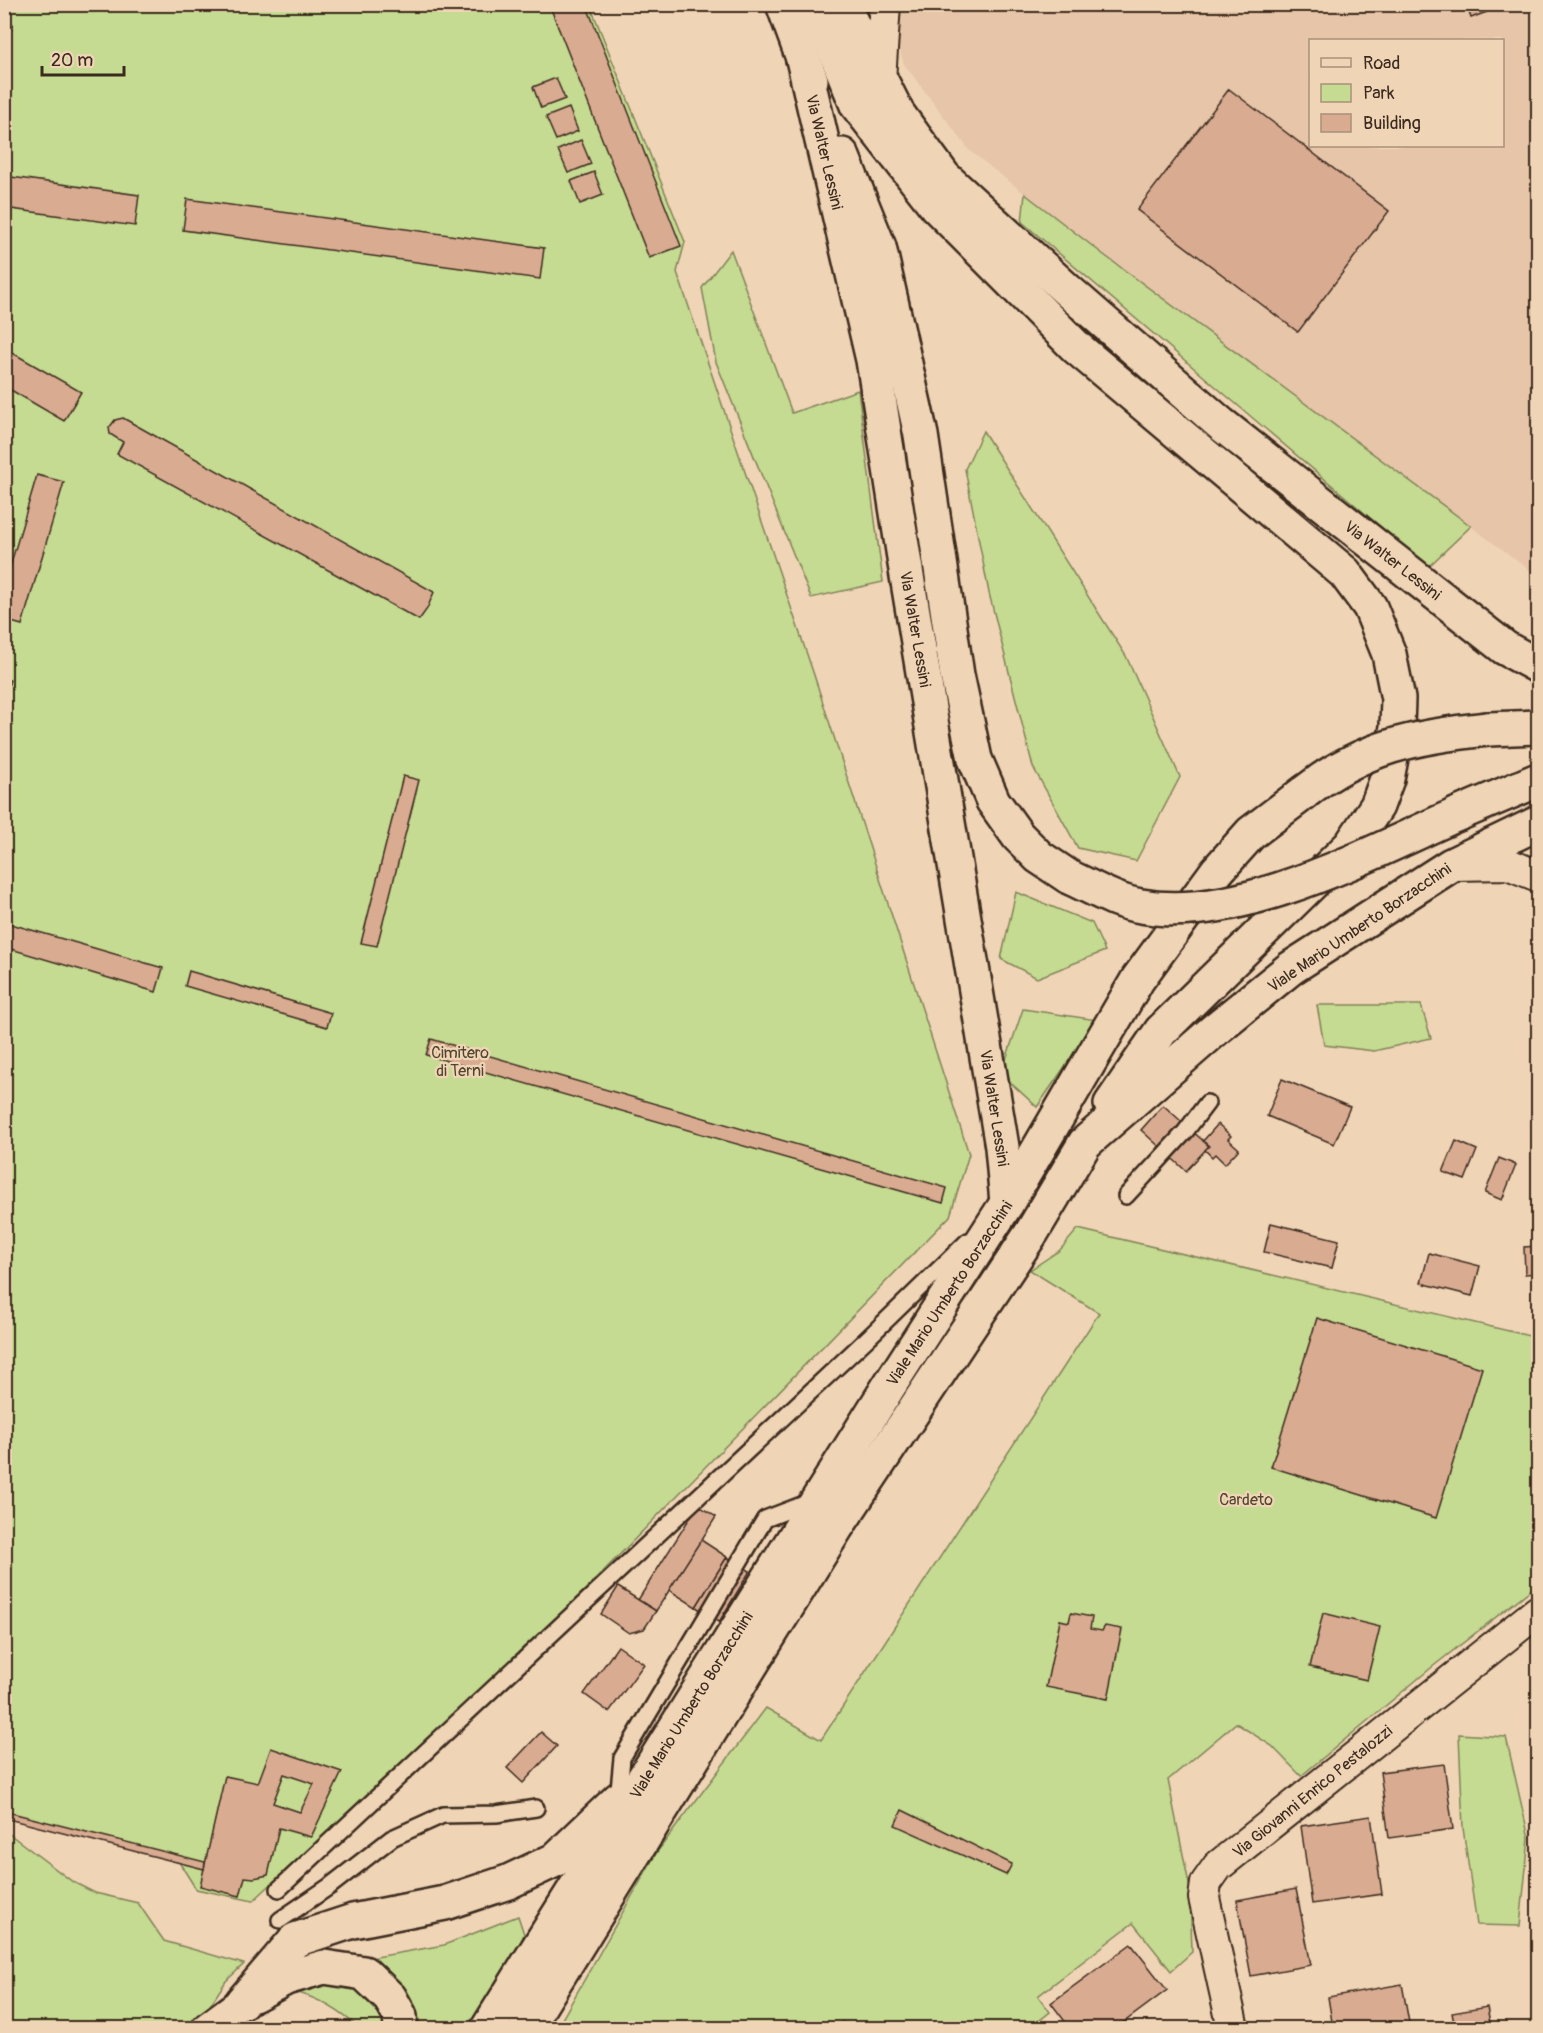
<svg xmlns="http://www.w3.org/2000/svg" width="1543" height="2033" font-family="Pangolin,sans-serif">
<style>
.built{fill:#e6c5a8;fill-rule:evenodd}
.green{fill:#c5db91;stroke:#808258;stroke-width:1.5}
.building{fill:#d9ac92;stroke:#3b2a1e;stroke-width:1.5;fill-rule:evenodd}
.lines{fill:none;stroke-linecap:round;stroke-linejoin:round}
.lane-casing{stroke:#3b2a1e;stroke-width:20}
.street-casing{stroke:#3b2a1e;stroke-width:34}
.secondary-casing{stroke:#3b2a1e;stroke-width:38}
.lane{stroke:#f0d4b6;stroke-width:15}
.street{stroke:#f0d4b6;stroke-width:30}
.secondary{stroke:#f0d4b6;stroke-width:33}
.secondary-bridge-casing{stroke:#3b2a1e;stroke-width:38;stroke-linecap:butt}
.secondary-bridge{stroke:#f0d4b6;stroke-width:33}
.labels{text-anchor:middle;stroke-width:4.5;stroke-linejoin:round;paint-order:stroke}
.street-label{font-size:16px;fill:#3b2a1e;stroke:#f0d4b6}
.park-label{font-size:16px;fill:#50452f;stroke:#f0d4b6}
</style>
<rect width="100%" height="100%" fill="#f0d4b6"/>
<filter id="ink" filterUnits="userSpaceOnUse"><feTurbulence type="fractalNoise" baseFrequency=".0167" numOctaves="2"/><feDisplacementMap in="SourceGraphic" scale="12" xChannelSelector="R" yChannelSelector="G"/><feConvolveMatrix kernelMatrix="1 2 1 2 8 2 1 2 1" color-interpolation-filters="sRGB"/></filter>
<g filter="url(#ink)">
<path class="built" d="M874 5H1538V576L1104 255 970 151 904 64 897 42ZM1310 40H1502V146H1310Z"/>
<g class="green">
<path d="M4 5H590L685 242 677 272 813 672 969 1154 950 1216 549 1627 253 1901 196 1889 179 1862 5 1818Z"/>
<path d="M1025 194 1104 255 1471 526 1428 567 1022 222Z"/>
<path d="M731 250 792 413 858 390 883 582 811 598 716 362 702 288Z"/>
<path d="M983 431 1126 656 1180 777 1136 861 1078 848 1033 767 989 593 965 469Z"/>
<path d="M1016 892 1092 923 1105 951 1037 978 1001 959Z"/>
<path d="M1421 1005 1431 1038 1374 1051 1324 1045 1317 1005Z"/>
<path d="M1023 1009 1097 1020 1037 1107 1001 1074Z"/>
<path d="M1078 1229 1538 1338V1584L1431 1668 1301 1776 1272 1746 1236 1723 1168 1780 1190 1889 1192 1952 1171 1971 1133 1923 1038 1996 1050 2012 1030 2028H557L657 1852 766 1708 821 1740 1099 1313 1030 1270 1060 1250Z"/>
<path d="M1459 1734 1506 1737 1529 1838 1520 1926 1477 1925 1463 1828Z"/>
<path d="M4 1830 73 1882 95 1893 138 1903 164 1941 244 1964 226 1981 195 2028H5Z"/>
<path d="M518 1916 524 1934 500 1994 469 2028H406L365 1959 444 1945Z"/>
<path d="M318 1984C362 1987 377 1984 393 2028H359C341 2012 321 1999 298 1993Z"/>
</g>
<g class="building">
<path d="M549 4H586L681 246 649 258Z"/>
<path d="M1466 4H1508L1471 18Z"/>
<path d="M4 22 13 24 6 48 4 47Z"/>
<path d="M556 78 565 99 541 108 533 87Z"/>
<path d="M1229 89 1389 211 1298 332 1137 210Z"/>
<path d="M569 108 578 131 556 140 546 117Z"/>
<path d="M581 140 591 164 568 173 558 150Z"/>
<path d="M594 172 603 195 580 204 571 181Z"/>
<path d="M4 176 139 195 135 226 4 208Z"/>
<path d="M187 199 544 248 540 279 183 230Z"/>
<path d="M4 348 81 392 64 421 4 386Z"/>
<path d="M123 418 434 592 427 609 419 620 117 454 123 442 110 434 109 428 115 420Z"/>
<path d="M37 475 64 482 22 625 4 620V587Z"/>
<path d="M4 679 10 680 4 701Z"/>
<path d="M403 776 419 780 377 946 361 943Z"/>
<path d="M4 922 163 968 156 992 4 947Z"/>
<path d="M189 971 331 1013 327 1027 185 986Z"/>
<path d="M431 1039 947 1188 943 1203 426 1055Z"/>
<path d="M1282 1079 1350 1107 1334 1144 1267 1116Z"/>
<path d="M1163 1105 1209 1146 1186 1171 1141 1130Z"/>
<path d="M1218 1124 1231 1136 1228 1139 1239 1149 1225 1164 1215 1154 1212 1157 1205 1150 1209 1146 1203 1141Z"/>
<path d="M1456 1141 1477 1150 1465 1180 1443 1172Z"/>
<path d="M1499 1158 1516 1165 1502 1200 1485 1193Z"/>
<path d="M1271 1223 1339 1240 1332 1268 1264 1252Z"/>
<path d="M1538 1246V1273L1525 1274 1524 1247Z"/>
<path d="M1429 1253 1480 1266 1472 1296 1421 1283Z"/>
<path d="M1317 1318 1482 1368 1436 1518 1271 1467Z"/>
<path d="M698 1505 716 1517 656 1611 638 1600Z"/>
<path d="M701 1540 727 1557 696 1607 669 1590Z"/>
<path d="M727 1557 750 1571 719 1622 696 1607Z"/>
<path d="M618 1587 656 1611 644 1629 629 1633 601 1614Z"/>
<path d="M1071 1613 1092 1617 1090 1629 1102 1631 1105 1626 1122 1629 1108 1699 1046 1687 1060 1620 1069 1622Z"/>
<path d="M1323 1613 1380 1627 1367 1680 1310 1667Z"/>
<path d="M618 1646 644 1664 609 1712 584 1694Z"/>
<path d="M541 1732 557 1746 523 1783 507 1768Z"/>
<path d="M271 1748 342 1772 311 1837 279 1828 268 1875 254 1878 245 1877 240 1896 200 1886 225 1776 258 1783ZM284 1774 314 1784 300 1812 273 1803Z"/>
<path d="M1444 1764 1453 1829 1389 1838 1380 1772Z"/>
<path d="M902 1810 1012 1864 1006 1875 895 1825Z"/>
<path d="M4 1811 205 1862 204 1869 4 1818Z"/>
<path d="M1371 1816 1382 1894 1312 1904 1301 1826Z"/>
<path d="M1296 1889 1311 1965 1251 1976 1237 1900Z"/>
<path d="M1131 1944 1167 1990 1116 2028H1070L1051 2003Z"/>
<path d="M1402 1984 1410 2028H1333L1328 1997Z"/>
<path d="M1487 2007 1491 2028H1455L1452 2013Z"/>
<path d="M842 2022 858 2028H840Z"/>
</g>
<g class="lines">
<defs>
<g id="lane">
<path d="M1126 1196 1185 1132 1207 1103"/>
<path d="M618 1800 622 1758 765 1519 812 1501"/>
<path d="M279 1889 869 1337 968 1241"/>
<path d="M280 1920 330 1886 392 1838 443 1815 496 1814 536 1808"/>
</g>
<g id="street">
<path d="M880 80 885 4"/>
<path d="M1454 865 1508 864 1538 876"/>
<path d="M207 2028 242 2002"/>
<path d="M1233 2028 1204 1898 1206 1883 1218 1866 1538 1611"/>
</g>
<g id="secondary">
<path d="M783 4 811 80"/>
<path d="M816 4 857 105 936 206 1077 348 1345 573 1370 607 1389 654 1398 699 1397 727 1387 779 1377 806 1351 845 1161 1031 1111 1104"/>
<path d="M842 4 898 114 944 177 1066 289 1221 424 1505 648 1538 666"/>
<path d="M803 59 873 360 905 564 1002 1147 1007 1203"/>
<path d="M842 155 879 247 921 435 957 675 975 759 993 801 1018 836 1039 857 1069 877"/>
<path d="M1488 729 1538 727"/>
<path d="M1458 814 1538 780"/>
<path d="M254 1995 286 1978 324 1967 364 1973 390 1998 400 2016 401 2028"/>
<path d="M242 2002 295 1940 353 1921 445 1903 508 1882 555 1860 619 1799"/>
<path d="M488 2028 889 1386 1007 1203 1138 979 1217 871 1251 833 1305 792"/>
<path d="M526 2028 836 1528 1032 1232 1085 1143 1218 1027 1291 968 1451 865 1538 823"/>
</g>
</defs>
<use href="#lane" class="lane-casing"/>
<use href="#street" class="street-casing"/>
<use href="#secondary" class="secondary-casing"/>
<use href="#lane" class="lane"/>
<use href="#street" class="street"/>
<use href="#secondary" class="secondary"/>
<defs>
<g id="secondary-bridge">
<path d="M1305 792C1361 747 1418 736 1488 729"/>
<path d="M1069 877C1093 888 1116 902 1141 906 1238 924 1370 853 1458 814"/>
</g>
</defs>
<use href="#secondary-bridge" class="secondary-bridge-casing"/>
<use href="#secondary-bridge" class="secondary-bridge"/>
</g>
</g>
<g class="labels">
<g class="street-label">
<text transform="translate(825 152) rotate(77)" y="6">Via Walter Lessini</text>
<text transform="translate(1393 560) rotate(38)" y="6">Via Walter Lessini</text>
<text transform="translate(916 629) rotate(80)" y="6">Via Walter Lessini</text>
<text transform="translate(1359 927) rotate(-34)" y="6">Viale Mario Umberto Borzacchini</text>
<text transform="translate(995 1108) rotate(81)" y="6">Via Walter Lessini</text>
<text transform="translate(949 1293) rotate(-57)" y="6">Viale Mario Umberto Borzacchini</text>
<text transform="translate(691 1705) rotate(-58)" y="6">Viale Mario Umberto Borzacchini</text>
<text transform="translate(1312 1791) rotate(-39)" y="6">Via Giovanni Enrico Pestalozzi</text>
</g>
<g class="park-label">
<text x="460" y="1058">Cimitero<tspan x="460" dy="18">di Terni</tspan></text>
<text x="1246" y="1505">Cardeto</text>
</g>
</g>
<rect width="1543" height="2033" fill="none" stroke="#f0d4b6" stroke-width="24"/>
<rect x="12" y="12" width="1519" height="2009" fill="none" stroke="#3b2a1e" stroke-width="2" filter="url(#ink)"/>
<rect x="1309" y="39" width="195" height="108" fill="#f0d4b6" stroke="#a89079" stroke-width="1.5"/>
<rect x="1321" y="58" width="30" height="9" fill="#f0d4b6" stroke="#a89079" stroke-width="1.5"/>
<text x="1363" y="69" font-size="18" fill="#3b2a1e">Road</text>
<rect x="1321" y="84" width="30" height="18" fill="#c5db91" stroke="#a89079" stroke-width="1.5"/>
<text x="1363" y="99" font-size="18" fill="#3b2a1e">Park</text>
<rect x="1321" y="114" width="30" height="18" fill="#d9ac92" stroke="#a89079" stroke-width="1.5"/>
<text x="1363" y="129" font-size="18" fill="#3b2a1e">Building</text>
<path d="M42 66v9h82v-9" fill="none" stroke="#3b2a1e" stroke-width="3"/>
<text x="51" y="66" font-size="18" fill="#3b2a1e" stroke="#f0d4b6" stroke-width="4.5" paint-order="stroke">20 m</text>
</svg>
